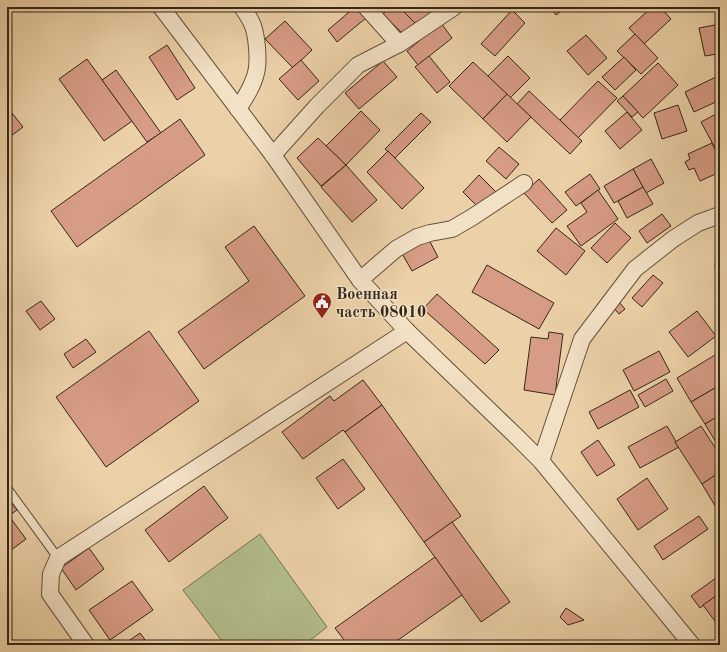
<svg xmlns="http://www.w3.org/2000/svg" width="727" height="652" font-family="'Old Standard TT',serif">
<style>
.green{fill:#b3bd8b;stroke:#747252}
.building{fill:#d79c85;stroke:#352718}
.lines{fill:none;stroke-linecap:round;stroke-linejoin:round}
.lane-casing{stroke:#63523c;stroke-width:10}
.street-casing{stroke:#63523c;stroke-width:18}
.lane{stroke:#f3e1c6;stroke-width:8}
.street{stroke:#f3e1c6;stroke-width:16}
.labels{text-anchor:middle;stroke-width:3;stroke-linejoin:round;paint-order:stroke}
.poi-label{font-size:16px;font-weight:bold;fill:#352718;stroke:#f3e1c6;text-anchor:start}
</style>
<rect width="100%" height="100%" fill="#ecd1a8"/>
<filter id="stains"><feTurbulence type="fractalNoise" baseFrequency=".005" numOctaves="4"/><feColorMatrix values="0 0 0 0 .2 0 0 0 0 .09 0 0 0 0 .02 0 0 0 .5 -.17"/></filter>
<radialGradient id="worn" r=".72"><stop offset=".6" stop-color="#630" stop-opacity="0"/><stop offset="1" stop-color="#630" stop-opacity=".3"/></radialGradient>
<path class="green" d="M260 534 327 627 304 645H225L183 590Z"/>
<g class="building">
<path d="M355 7H357L366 18 337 42 328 30Z"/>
<path d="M390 7H399L415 23 403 34 383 14Z"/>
<path d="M399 7H437L418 26Z"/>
<path d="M550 7H567L556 15Z"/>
<path d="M652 7H660L671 19 644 44 629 28Z"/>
<path d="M512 10 525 23 495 56 481 44Z"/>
<path d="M285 21 312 50 293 68 265 39Z"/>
<path d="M441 23 452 38 418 65 407 51Z"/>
<path d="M720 24V75H718L717 54 705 56 699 28Z"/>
<path d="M635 34 658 58 641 74 617 51Z"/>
<path d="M586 35 607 58 588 75 567 51Z"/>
<path d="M167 45 195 88 177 100 149 57Z"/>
<path d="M429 56 450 82 437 93 415 67Z"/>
<path d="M508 56 530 78 510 98 488 76Z"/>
<path d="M624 57 636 70 615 90 602 77Z"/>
<path d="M87 59 132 121 104 141 59 79Z"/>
<path d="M301 60 319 81 298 100 279 79Z"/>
<path d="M383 61 397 77 359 109 345 93Z"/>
<path d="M473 62 507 94 483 119 449 86Z"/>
<path d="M658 63 678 85 643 118 623 96Z"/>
<path d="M116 70 161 133 147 142 102 80Z"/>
<path d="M718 76 720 80V100L694 112 685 92Z"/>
<path d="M598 81 617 98 578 138 560 120Z"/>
<path d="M529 91 582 141 570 154 517 104Z"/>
<path d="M507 94 531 117 507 142 483 119Z"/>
<path d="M623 96 638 112 632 117 617 101Z"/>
<path d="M678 105 687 131 662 139 654 113Z"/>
<path d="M8 108 23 127 7 139V109Z"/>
<path d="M361 111 380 130 346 165 326 146Z"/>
<path d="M627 112 642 130 620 149 605 131Z"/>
<path d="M720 112V145L715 148 701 122Z"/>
<path d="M421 113 431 122 395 158 385 149Z"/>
<path d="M180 119 205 155 77 247 51 211Z"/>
<path d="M318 138 346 165 321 186 297 158Z"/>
<path d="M712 143 720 160V172L700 181 694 168 689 170 685 162 690 159 688 154Z"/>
<path d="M499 147 519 164 506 179 486 161Z"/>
<path d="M388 151 424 188 402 209 367 172Z"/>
<path d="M651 159 664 183 646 193 633 169Z"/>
<path d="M346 165 377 200 352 222 321 187Z"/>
<path d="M633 169 643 187 614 203 604 186Z"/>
<path d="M590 174 600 189 576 206 565 192Z"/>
<path d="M479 175 496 192 479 208 463 192Z"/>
<path d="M539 179 567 210 552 223 524 193Z"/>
<path d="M643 187 653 204 627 218 618 201Z"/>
<path d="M598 190 618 219 581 246 567 226 587 212 581 203Z"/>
<path d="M662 214 671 226 647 243 639 231Z"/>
<path d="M615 223 631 238 607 263 591 248Z"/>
<path d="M254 226 305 296 204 369 178 332 249 281 225 247Z"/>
<path d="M556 228 585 251 566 275 537 251Z"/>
<path d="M427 236 438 257 412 271 400 250Z"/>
<path d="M716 248H720V269H715Z"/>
<path d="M487 265 554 303 539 329 472 292Z"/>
<path d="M653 275 663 283 642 307 632 298Z"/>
<path d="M437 294 499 350 485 364 423 309Z"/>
<path d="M41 301 55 319 40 330 26 311Z"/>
<path d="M619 302 625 309 619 314 613 307Z"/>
<path d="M697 311 716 336 688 357 669 332Z"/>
<path d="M149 331 199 401 106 467 56 397Z"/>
<path d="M549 332 563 334 555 395 524 390 531 337 548 339Z"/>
<path d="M86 339 96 352 73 368 64 354Z"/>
<path d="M659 351 670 372 634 391 623 370Z"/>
<path d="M720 352V385L691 402 677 378Z"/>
<path d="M666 379 673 391 645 407 638 395Z"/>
<path d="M363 380 382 405 345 432 343 430 303 459 282 432 330 396 334 401Z"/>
<path d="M720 385V415L705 424 691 402Z"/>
<path d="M630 390 639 407 598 429 589 412Z"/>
<path d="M382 405 461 516 424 542 345 432Z"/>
<path d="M720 415V449L705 424Z"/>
<path d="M667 426 679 447 640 468 628 447Z"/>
<path d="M701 426 720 455V472L702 484 675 442Z"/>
<path d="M598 440 615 465 597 476 581 452Z"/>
<path d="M343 459 365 489 338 509 316 478Z"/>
<path d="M720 472V514L702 484Z"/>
<path d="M647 478 668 509 638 530 617 499Z"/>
<path d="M204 486 228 518 169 562 145 530Z"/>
<path d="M7 497 17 510 7 517Z"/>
<path d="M9 516 26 539 7 553V517Z"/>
<path d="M699 516 708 529 663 560 654 546Z"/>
<path d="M452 522 510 602 481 622 424 542Z"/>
<path d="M89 548 104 569 76 590 61 568Z"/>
<path d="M435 557 462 595 391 645H348L335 628Z"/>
<path d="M720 575V593L700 608 691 596Z"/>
<path d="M132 581 153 610 110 640 89 610Z"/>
<path d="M720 593V628L703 605Z"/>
<path d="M566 608 584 620 568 625 560 617Z"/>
<path d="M7 632 16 645H7Z"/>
<path d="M140 633 149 645H123Z"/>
</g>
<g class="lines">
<defs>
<path id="lane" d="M7 488 58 558"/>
<g id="street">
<path d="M161 7 273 155 360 280 407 331 517 437 541 461 692 645"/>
<path d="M366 7 399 44"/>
<path d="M238 109C245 98 253 86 256 73 259 62 257 40 254 29 252 21 247 14 242 7"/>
<path d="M273 155 317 106 358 65 399 44 454 7"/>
<path d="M360 280 396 249 417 237 430 233 452 229 471 218 524 183"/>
<path d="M541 461 582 339 635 269 673 239 698 223 720 215"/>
<path d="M86 645 50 594 51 574 58 558 407 331"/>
</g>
</defs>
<use href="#lane" class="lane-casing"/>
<use href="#street" class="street-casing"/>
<use href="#lane" class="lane"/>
<use href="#street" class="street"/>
</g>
<defs>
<symbol id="civic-pin" viewBox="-11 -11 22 30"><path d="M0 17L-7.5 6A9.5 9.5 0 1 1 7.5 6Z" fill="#8f2418" stroke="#f3e1c6"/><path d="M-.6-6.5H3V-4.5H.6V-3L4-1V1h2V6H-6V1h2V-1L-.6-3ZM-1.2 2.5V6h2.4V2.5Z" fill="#fff"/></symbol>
</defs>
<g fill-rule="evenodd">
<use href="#civic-pin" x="311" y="291" width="22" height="30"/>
</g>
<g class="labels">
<g class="poi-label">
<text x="336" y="299">Военная<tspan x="336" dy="18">часть 08010</tspan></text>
</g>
</g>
<rect width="727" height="652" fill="none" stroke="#ecd1a8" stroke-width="24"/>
<rect x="8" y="8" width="711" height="636" fill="none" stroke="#352718" stroke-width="2"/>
<rect x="12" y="12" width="703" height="628" fill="none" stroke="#352718"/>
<rect width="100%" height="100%" filter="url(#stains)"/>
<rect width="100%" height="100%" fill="url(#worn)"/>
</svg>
